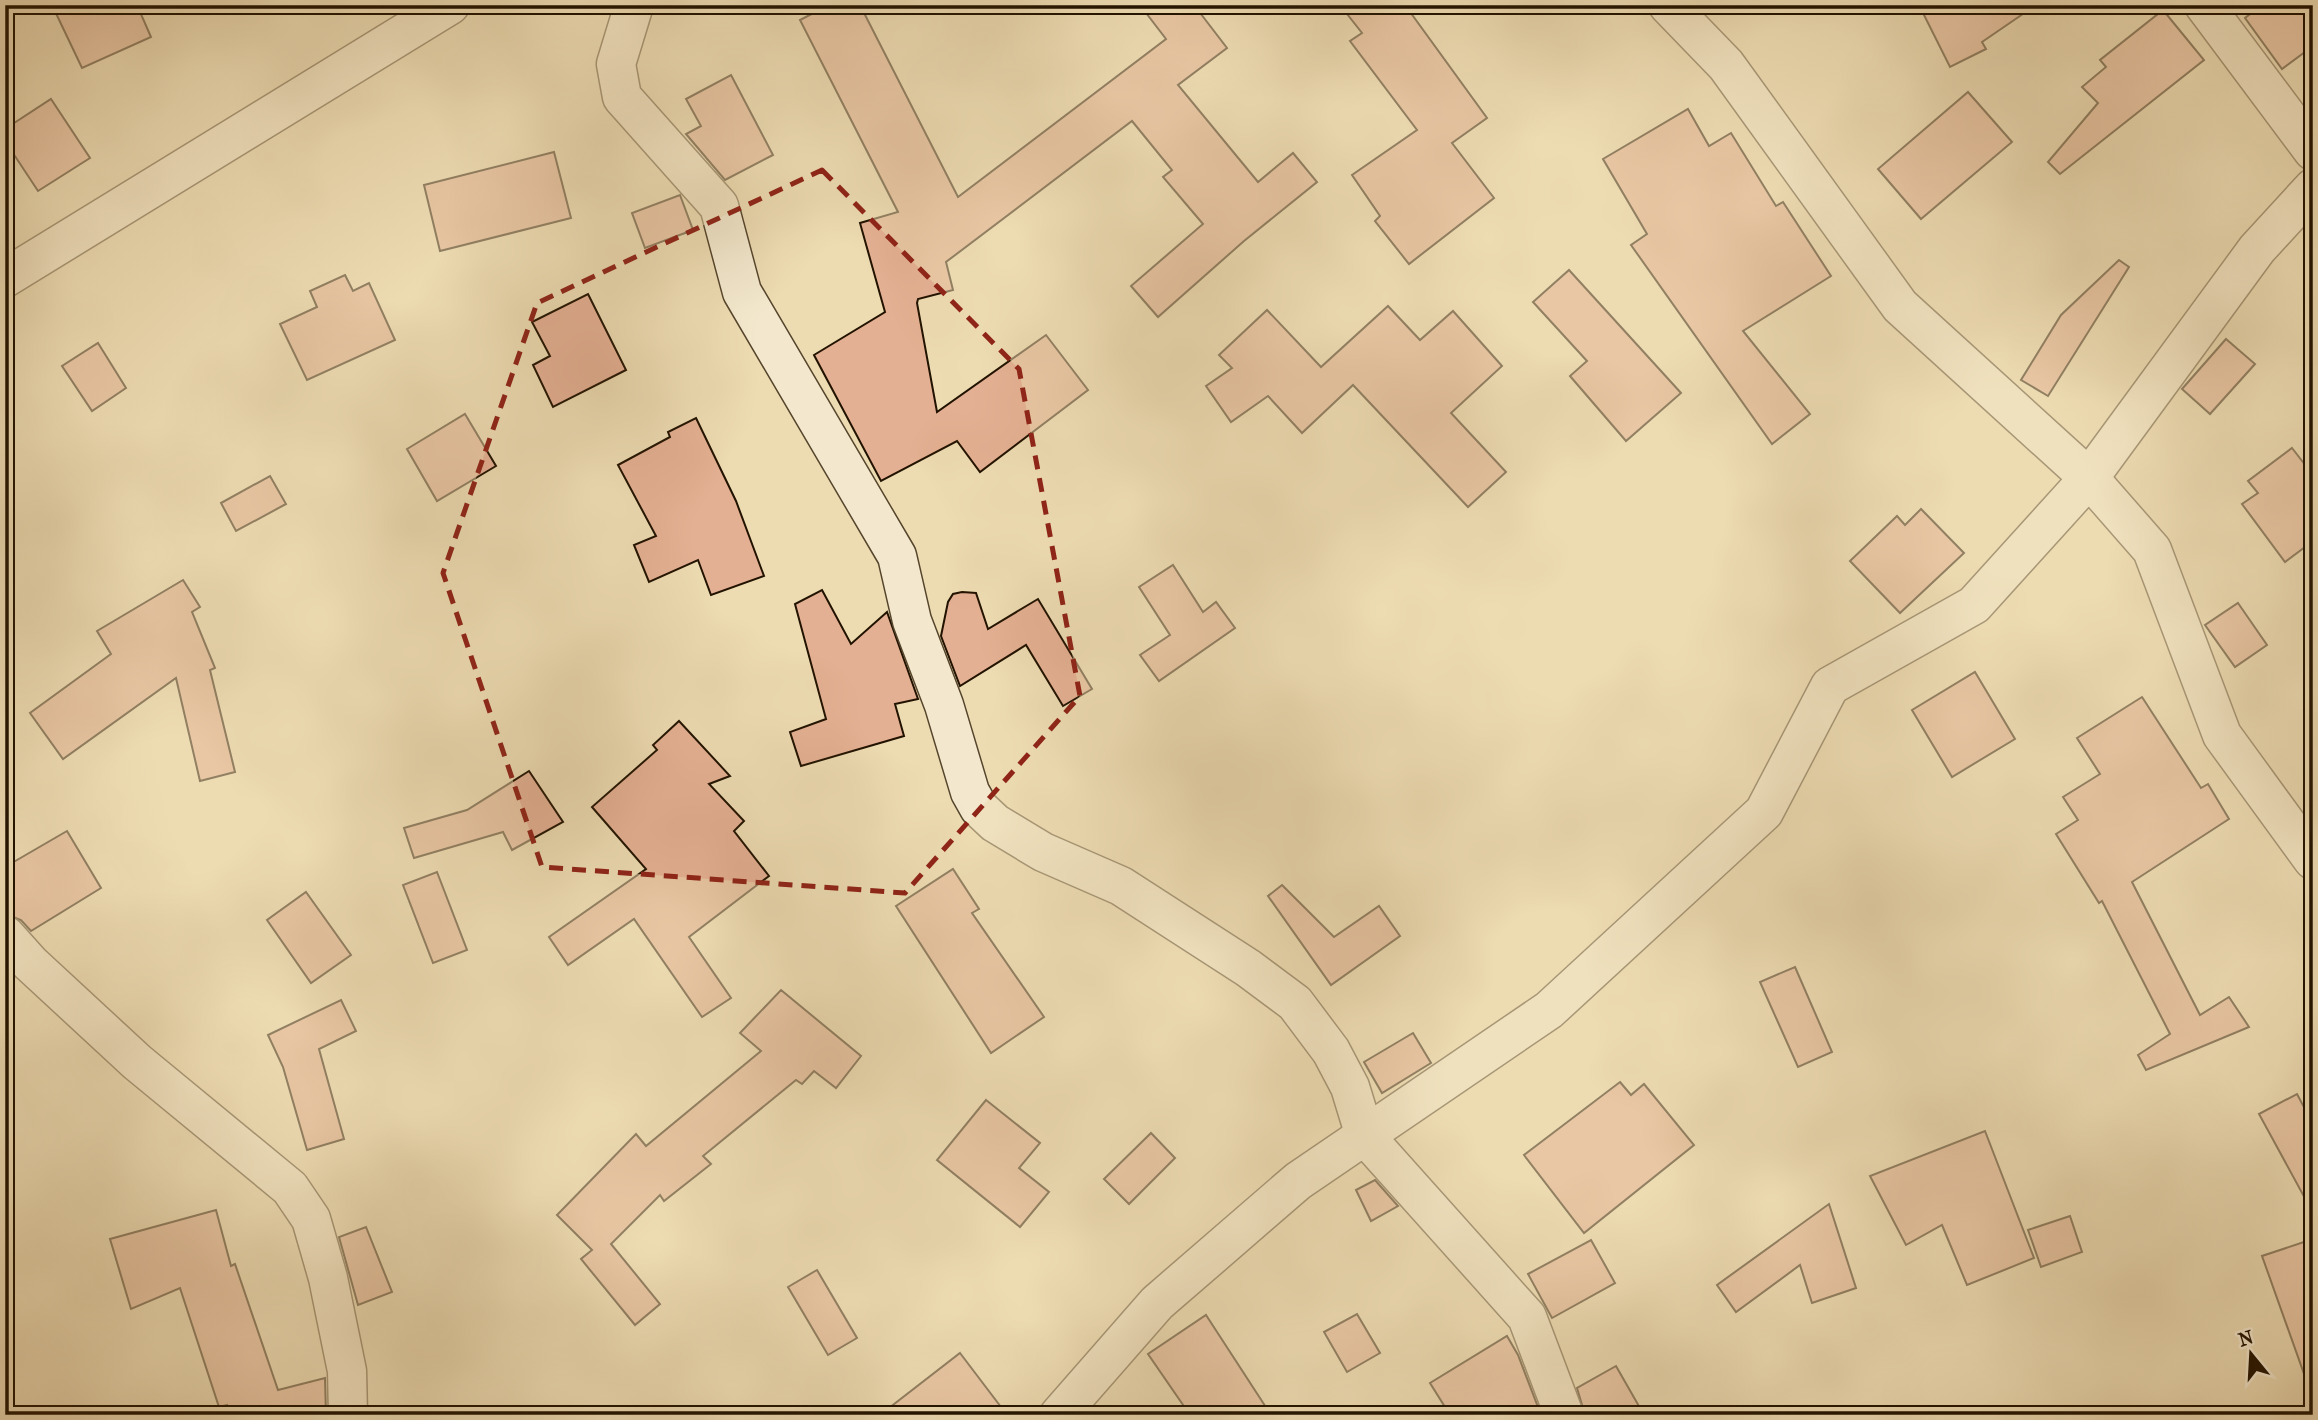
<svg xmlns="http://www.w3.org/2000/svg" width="2318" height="1420" font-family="'IM FELL French Canon',serif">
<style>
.building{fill:#e4b093;stroke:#221300;stroke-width:2}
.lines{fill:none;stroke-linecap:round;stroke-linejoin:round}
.minor-casing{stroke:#55452c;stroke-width:41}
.minor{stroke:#f3e8cd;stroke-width:38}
.marked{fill:none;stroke:#8f2418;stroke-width:5;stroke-dasharray:14 9;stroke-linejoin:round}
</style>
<rect width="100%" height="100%" fill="#eddbb2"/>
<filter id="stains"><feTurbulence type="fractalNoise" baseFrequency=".00286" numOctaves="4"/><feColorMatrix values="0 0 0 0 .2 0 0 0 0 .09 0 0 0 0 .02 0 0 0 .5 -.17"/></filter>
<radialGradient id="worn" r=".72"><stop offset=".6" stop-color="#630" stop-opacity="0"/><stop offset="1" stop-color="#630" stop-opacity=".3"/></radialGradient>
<g class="building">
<path d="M52 5H137L151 37 82 68Z"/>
<path d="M829 5H860L958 197 1166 39 1140 5H1194L1227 48 1178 85 1258 182 1293 153 1317 182 1244 241 1158 317 1131 286 1203 224 1163 177 1172 170 1132 121 946 262 953 290 918 299 917 303 937 412 1046 335 1088 390 980 472 957 441 881 481 814 355 885 312 860 223 898 212 800 20Z"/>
<path d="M1340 5H1405L1487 118 1452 143 1494 198 1409 264 1375 221 1380 216 1352 175 1417 130 1350 41 1362 33Z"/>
<path d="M1919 5H2036L1982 42 1986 49 1950 67Z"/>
<path d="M2262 5H2313V46L2282 69 2245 18Z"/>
<path d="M2163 10 2204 60 2060 174 2048 162 2098 103 2082 87 2106 67 2100 60Z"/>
<path d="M731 75 773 155 725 180 686 134 701 126 686 99Z"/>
<path d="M1968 92 2012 142 1921 219 1878 169Z"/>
<path d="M51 99 90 158 38 191 5 141V129Z"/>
<path d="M1688 109 1709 146 1731 133 1776 206 1783 202 1831 276 1743 331 1810 414 1772 444 1631 245 1647 234 1603 159Z"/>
<path d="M554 152 571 218 440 251 424 185Z"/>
<path d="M680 195 693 230 645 248 632 213Z"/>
<path d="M2119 260 2129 267 2048 396 2021 380 2061 315Z"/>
<path d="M1569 270 1681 393 1626 441 1570 376 1587 361 1533 302Z"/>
<path d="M345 275 353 291 369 283 395 340 307 380 280 324 317 307 310 291Z"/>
<path d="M588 294 626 370 553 407 533 365 550 356 532 322Z"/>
<path d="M1388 306 1420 340 1453 311 1502 366 1451 413 1506 472 1468 507 1353 385 1302 433 1268 396 1231 422 1206 386 1232 368 1219 355 1267 310 1321 367Z"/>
<path d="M2226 339 2255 364 2210 414 2182 389Z"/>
<path d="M98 343 126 388 92 411 62 366Z"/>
<path d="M465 414 496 466 437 501 407 449Z"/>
<path d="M696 418 736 501 764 576 711 595 698 560 649 582 634 545 656 536 618 465 670 437 668 432Z"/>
<path d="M2292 448 2313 475V541L2285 562 2242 504 2258 493 2248 481Z"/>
<path d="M270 476 286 504 236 531 221 503Z"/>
<path d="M1921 509 1964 553 1900 613 1850 561 1897 516 1905 525Z"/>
<path d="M1173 565 1203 612 1216 602 1235 628 1159 681 1140 655 1170 635 1139 587Z"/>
<path d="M183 580 200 607 192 612 215 668 210 670 235 772 200 781 176 678 63 759 30 713 111 654 97 631Z"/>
<path d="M822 590 851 644 887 612 918 699 895 704 904 736 801 766 790 732 826 719 795 604Z"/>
<path d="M962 592 976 593 988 629 1038 599 1092 689 1063 706 1026 645 960 686 941 636 948 602 953 594Z"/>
<path d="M2238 603 2267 645 2235 667 2205 625Z"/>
<path d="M1975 672 2015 739 1952 777 1912 710Z"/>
<path d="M2142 697 2201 788 2208 784 2229 819 2132 882 2200 1015 2229 997 2249 1027 2146 1070 2138 1055 2170 1034 2102 901 2099 903 2056 834 2078 820 2063 797 2100 774 2077 738Z"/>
<path d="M679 721 730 776 709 784 744 821 734 831 769 876 689 937 731 998 702 1017 634 919 568 965 549 937 646 869 592 807 657 750 653 745Z"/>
<path d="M529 771 563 822 512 850 503 832 414 858 404 828 467 810Z"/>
<path d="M67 831 101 888 31 931 21 920 5 914V867Z"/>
<path d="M953 869 979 909 972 913 1044 1017 991 1053 896 906Z"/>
<path d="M437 872 467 950 433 963 403 885Z"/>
<path d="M1282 885 1334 937 1379 906 1400 936 1331 985 1268 896Z"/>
<path d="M306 892 351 955 311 983 267 920Z"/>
<path d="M1795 967 1832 1052 1798 1067 1760 982Z"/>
<path d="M781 990 861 1056 836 1088 814 1071 802 1084 796 1080 703 1156 711 1164 664 1201 660 1195 611 1244 660 1304 635 1325 581 1259 592 1250 557 1215 636 1134 646 1146 761 1051 740 1033Z"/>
<path d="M341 1000 356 1031 319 1049 344 1139 307 1150 283 1067 268 1035Z"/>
<path d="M1413 1033 1431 1063 1382 1093 1364 1062Z"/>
<path d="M1620 1082 1631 1095 1644 1084 1694 1145 1584 1233 1524 1155Z"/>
<path d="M2297 1094 2313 1124V1213L2259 1114Z"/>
<path d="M986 1100 1040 1143 1019 1168 1049 1192 1020 1227 937 1160Z"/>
<path d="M1985 1131 2034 1258 1967 1285 1942 1225 1906 1245 1870 1176Z"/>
<path d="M1151 1133 1175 1158 1129 1204 1104 1179Z"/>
<path d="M1375 1180 1398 1206 1371 1221 1356 1190Z"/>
<path d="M1829 1204 1856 1288 1812 1303 1800 1265 1736 1312 1717 1285Z"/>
<path d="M216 1210 231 1266 235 1264 278 1390 325 1378 326 1415H228L227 1405 219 1407 180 1288 131 1309 110 1239Z"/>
<path d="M2070 1216 2082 1252 2041 1267 2028 1230Z"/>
<path d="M366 1227 392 1292 358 1305 339 1237Z"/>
<path d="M2313 1239V1384L2308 1385 2262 1256Z"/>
<path d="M1591 1240 1615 1283 1552 1318 1528 1274Z"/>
<path d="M817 1270 857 1338 828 1355 788 1287Z"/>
<path d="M1357 1314 1380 1353 1347 1372 1324 1332Z"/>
<path d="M1206 1315 1271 1415H1190L1148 1354Z"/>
<path d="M1507 1336 1518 1355 1541 1415H1450L1430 1383Z"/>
<path d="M960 1353 1007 1415H880Z"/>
<path d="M1616 1366 1644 1415H1585L1577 1388Z"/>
</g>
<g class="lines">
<defs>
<g id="minor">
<path d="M634 5 616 64 622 97 719 206 742 292 897 556 912 621 944 705 970 792 979 808 995 823 1043 852 1121 886 1248 968 1295 1003 1331 1051 1350 1087 1365 1136 1527 1317 1564 1415"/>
<path d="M1668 5 1726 65 1900 306 2089 478 2152 550 2222 735 2313 860"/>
<path d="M2204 5 2313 151"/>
<path d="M5 278 450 5"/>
<path d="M5 935 30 963 137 1062 290 1188 311 1219 328 1278 347 1371 348 1415"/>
<path d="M1059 1415 1157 1303 1298 1181 1549 1010 1764 812 1830 686 1974 605 2089 478 2257 249 2313 188"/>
</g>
</defs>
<use href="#minor" class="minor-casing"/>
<use href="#minor" class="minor"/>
</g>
<path d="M0 0H2318V1420H0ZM822 170 1019 369 1080 696 905 893 542 867 443 573 537 303Z" fill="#eddbb2" fill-opacity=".55" fill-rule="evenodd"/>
<path class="marked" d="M822 170 1019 369 1080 696 905 893 542 867 443 573 537 303Z"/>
<rect width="2318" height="1420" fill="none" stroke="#eddbb2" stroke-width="28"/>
<rect x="7" y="7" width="2304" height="1406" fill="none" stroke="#221300" stroke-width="3.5"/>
<rect x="14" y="14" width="2290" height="1392" fill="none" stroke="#221300" stroke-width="2"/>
<g transform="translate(2251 1354) rotate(342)" stroke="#f3e8cd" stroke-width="5" paint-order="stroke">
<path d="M0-5L12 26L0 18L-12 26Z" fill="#221300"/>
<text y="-10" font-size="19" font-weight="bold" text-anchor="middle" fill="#221300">N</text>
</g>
<rect width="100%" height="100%" filter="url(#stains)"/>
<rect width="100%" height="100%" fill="url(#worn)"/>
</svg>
